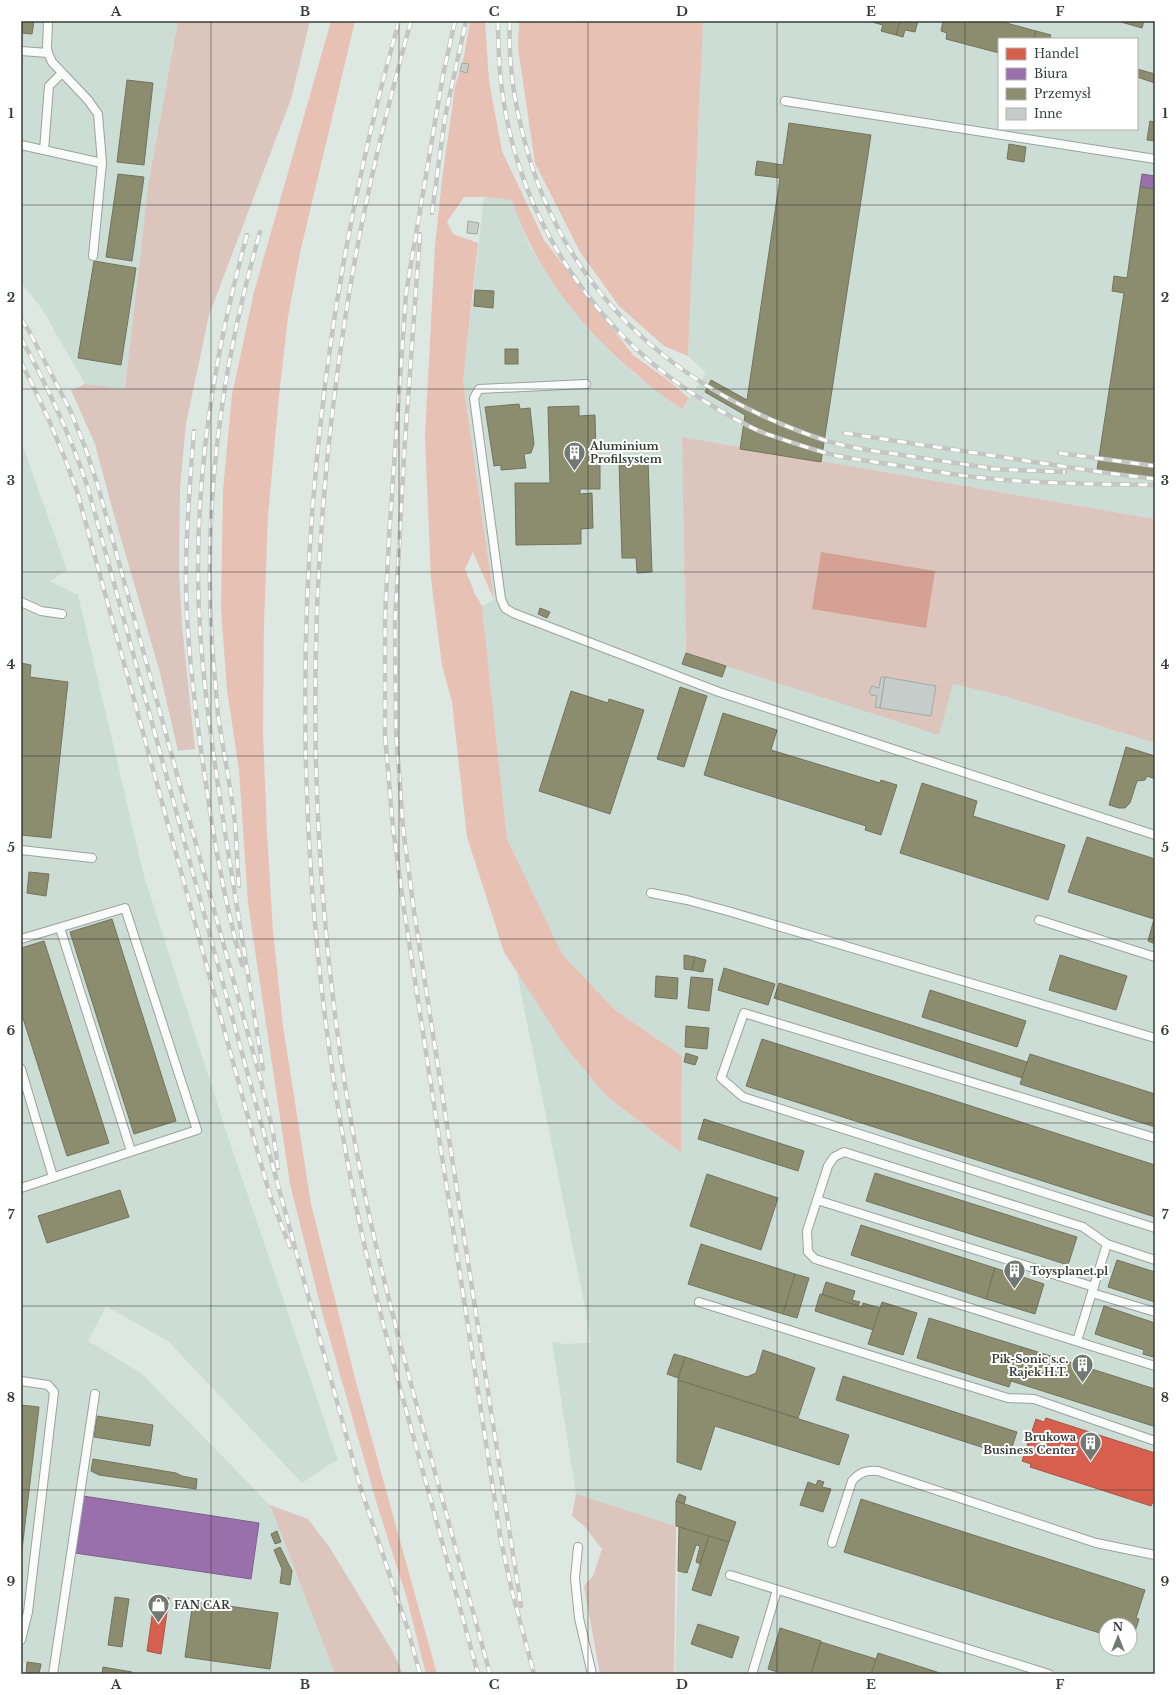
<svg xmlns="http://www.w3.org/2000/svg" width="1176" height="1695" font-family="'Libre Baskerville',serif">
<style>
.built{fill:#ccddd5;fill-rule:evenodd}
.green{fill:#dcc5bc}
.forest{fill:#e8c1b5}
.water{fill:#d5a195}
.shops{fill:#d6604d;stroke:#a65647}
.offices{fill:#9970ab;stroke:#7b6189}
.industry{fill:#8c8c6e;stroke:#72745e}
.building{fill:#c5ccc9;stroke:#a3aaa6}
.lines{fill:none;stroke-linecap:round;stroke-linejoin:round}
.service-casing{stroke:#9ba29f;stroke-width:10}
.service{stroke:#fafcfb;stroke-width:8}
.rail-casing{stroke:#c3c6c4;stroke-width:4.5}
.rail{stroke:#fff;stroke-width:3;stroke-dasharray:9;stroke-linecap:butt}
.grid{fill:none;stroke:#363d39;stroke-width:1;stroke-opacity:0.55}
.labels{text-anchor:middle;stroke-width:4;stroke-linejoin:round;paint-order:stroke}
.poi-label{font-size:11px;font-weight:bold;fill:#363d39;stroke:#fff;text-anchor:start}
.neatline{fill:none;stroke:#363d39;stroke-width:1.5}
.grid-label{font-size:13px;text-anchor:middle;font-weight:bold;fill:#363d39}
</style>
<rect width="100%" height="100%" fill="#dee8e3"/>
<g class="built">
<path d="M21 21H178L150 174 125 390 85 384 42 309 21 282Z"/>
<path d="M703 21H1155V519L682 437 686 653 939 734 953 684 1004 696 1155 743V1674H675L679 1527 576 1494 552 1342 566 1344 591 1343 584 1302 516 969 564 1045 606 1096 681 1153 682 1056 615 1010 562 954 533 906 507 839 482 606 494 600 463 381 484 197 512 200 528 243 550 279 586 326 612 353 636 375 682 409 706 373 688 356ZM999 39H1137V129H999ZM1106 1625H1130V1649H1106Z"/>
<path d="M21 441 67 570 50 581 78 595 144 876 228 1137 338 1460 329 1465 302 1483 169 1342 106 1306 88 1341 141 1373 270 1505 335 1674H39L40 1664 21 1662Z"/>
</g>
<g class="green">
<path d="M178 21H310L291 99 209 315 186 424 180 488 179 571 182 626 195 749 178 751 159 669 112 508 95 444 71 390 85 384 125 389 149 180Z"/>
<path d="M682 437 1155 519V743L1004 696 953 684 939 735 686 653Z"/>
<path d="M576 1494 676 1526 674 1674H600L584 1586 593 1576 602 1549 585 1527 572 1516Z"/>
<path d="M270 1505 308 1519 330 1548 393 1652 403 1674H335Z"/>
</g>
<g class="forest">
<path d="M331 21H355L300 253 288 317 279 396 268 516 264 624 263 732 267 833 273 931 283 1026 311 1204 356 1382 437 1674H426L406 1595 379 1511 321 1308 290 1184 248 903 239 770 227 690 221 610 223 490 232 395 254 292Z"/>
<path d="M470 21H485L489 81 502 151 544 240 633 355 669 381 689 398 682 409C666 398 650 387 636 374 581 328 534 268 512 200L484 197H464L447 222 453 234 478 243 463 381 494 600 473 552 465 569 475 594 482 606 507 839 562 954 615 1010 682 1056 681 1153 606 1096 564 1045 504 952 467 837 452 702 442 665 431 579 425 436 435 246 442 180 455 87 464 56Z"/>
<path d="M519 21H703L688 356 664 346 619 306 580 252 535 163 518 48Z"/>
</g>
<path class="water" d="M821 552 935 571 926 628 812 609Z"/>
<g class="shops">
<path d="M1046 1418 1155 1453V1503L1153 1502 1151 1506 1030 1467 1031 1464 1022 1461 1036 1419 1044 1422Z"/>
<path d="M155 1596 169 1598 161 1654 147 1651Z"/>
</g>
<g class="offices">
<path d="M1142 174 1155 176V189L1140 187Z"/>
<path d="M83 1496 259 1523 251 1579 75 1553Z"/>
</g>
<g class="industry">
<path d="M21 21H34L32 34 21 33Z"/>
<path d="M868 21H900L896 35 881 31 883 25Z"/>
<path d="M900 21H918L915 32 905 30 903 37 896 35Z"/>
<path d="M943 21H999L1036 31 1034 39H999V53L946 39 947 33 941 31Z"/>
<path d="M1121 21H1144L1142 28 1121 22Z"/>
<path d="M1036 31 1051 35 1049 39H1034Z"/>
<path d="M1137 69 1155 74V83L1137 77Z"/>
<path d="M127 80 153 83 144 165 117 162Z"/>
<path d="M1150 121 1155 122V141L1147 140Z"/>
<path d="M789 123 871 135 821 462 740 449 745 415 705 392 711 380 747 400 780 178 755 175 757 161 783 165Z"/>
<path d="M1009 144 1026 147 1024 162 1007 159Z"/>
<path d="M118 174 144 177 132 261 106 257Z"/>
<path d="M1140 187 1155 189V478L1097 470 1124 293 1112 291 1114 276 1127 278Z"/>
<path d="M94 261 136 268 121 365 78 358Z"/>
<path d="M475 290 494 291 493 308 474 306Z"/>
<rect x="505" y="349" width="13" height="15"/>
<path d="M519 404 520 409 530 408 534 444 531 453 524 454 526 468 501 470V465L494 466 485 407Z"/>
<path d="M579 406V416L595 415 596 462H600V489H580V494L592 493 593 528 581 529V544L516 545 515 483H550L548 407Z"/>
<path d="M648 460 652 572 637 573 636 558H622L619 461Z"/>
<path d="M540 608 550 612 547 618 538 614Z"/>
<path d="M686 653 726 666 722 677 682 664Z"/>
<path d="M21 663 31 665 30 677 68 682 51 838 21 835Z"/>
<path d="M680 687 707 696 684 767 657 759Z"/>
<path d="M571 691 608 703 609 699 644 710 610 814 539 791Z"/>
<path d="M723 713 777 730 771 750 880 783 881 780 897 785 881 835 865 830 866 826 704 775Z"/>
<path d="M1126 747 1155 756V779L1147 776 1145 780 1137 781 1130 803 1125 808H1119L1109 805Z"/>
<path d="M922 783 977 801 973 816 1065 845 1048 900 900 853Z"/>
<path d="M1087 837 1155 859V944L1148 941 1154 919 1068 892Z"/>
<path d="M29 872 49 874 46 896 27 893Z"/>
<path d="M112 919 176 1121 134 1134 70 932Z"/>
<path d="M44 941 109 1143 67 1156 21 1012V948Z"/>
<path d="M684 955 695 957 692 970 684 969Z"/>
<path d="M1060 955 1127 976 1116 1010 1049 990Z"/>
<path d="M695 957 706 960 703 972 692 970Z"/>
<path d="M724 968 775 984 768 1005 718 990Z"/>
<path d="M656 976 678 978 677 999 655 997Z"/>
<path d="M691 977 713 979 709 1011 688 1008Z"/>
<path d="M779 983 1027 1062 1022 1078 774 998Z"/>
<path d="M930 990 1026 1021 1017 1047 922 1017Z"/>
<path d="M686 1026 709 1028 707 1049 685 1047Z"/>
<path d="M762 1039 1155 1165V1217L746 1086Z"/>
<path d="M686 1053 698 1057 695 1065 684 1062Z"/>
<path d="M1030 1054 1155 1094V1127L1020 1084Z"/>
<path d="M704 1119 804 1151 798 1171 698 1139Z"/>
<path d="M875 1173 1077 1237 1068 1265 866 1201Z"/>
<path d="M707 1174 778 1198 761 1250 690 1226Z"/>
<path d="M120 1190 129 1217 47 1243 38 1216Z"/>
<path d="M861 1225 995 1268 986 1299 851 1255Z"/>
<path d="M701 1244 795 1274 783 1314 688 1284Z"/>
<path d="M1117 1260 1155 1272V1302L1108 1287Z"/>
<path d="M995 1268 1044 1284 1035 1314 986 1299Z"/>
<path d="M795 1274 809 1278 797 1318 783 1314Z"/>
<path d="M826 1282 855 1291 852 1300 860 1302 858 1306 822 1294Z"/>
<path d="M820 1294 862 1307 863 1303 880 1308 873 1330 815 1311Z"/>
<path d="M882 1302 917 1313 903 1355 868 1344Z"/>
<path d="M1104 1306 1155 1323V1353L1153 1357 1143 1354 1144 1350 1095 1334Z"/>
<path d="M929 1318 1022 1347 1009 1387 917 1358Z"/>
<path d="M1022 1347 1155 1389V1419L1153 1426 1011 1381Z"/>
<path d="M763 1350 815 1368 798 1418 678 1380 685 1357 747 1377 756 1373Z"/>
<path d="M674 1354 685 1357 678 1378 667 1374Z"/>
<path d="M843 1376 1017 1432 1009 1456 836 1400Z"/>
<path d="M678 1380 849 1435 839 1465 715 1426 701 1470 677 1462Z"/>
<path d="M21 1405 39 1407 21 1558Z"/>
<path d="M97 1416 153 1425 150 1446 94 1437Z"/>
<path d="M93 1459 176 1473 182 1476 197 1479 196 1489 99 1475 91 1471Z"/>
<path d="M818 1480 824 1482 822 1487 831 1489 823 1512 800 1505 808 1482 816 1485Z"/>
<path d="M679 1494 686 1497 684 1504 676 1501Z"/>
<path d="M861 1499 1145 1590 1136 1618 1139 1619 1132 1641 1130 1640V1625H1106V1635L844 1552Z"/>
<path d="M676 1501 736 1522 729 1542 676 1526Z"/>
<path d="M679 1527 709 1536 700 1564 696 1562 700 1546 696 1545 687 1573 678 1571Z"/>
<path d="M277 1531 281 1542 275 1544 271 1534Z"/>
<path d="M709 1536 729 1542 711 1596 692 1590Z"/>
<path d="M280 1547 292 1571 290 1585 280 1583 282 1569 274 1550Z"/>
<path d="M115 1597 129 1599 122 1647 108 1645Z"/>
<path d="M193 1601 278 1613 270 1669 185 1657Z"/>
<path d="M698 1624 739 1637 732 1658 691 1644Z"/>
<path d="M780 1628 821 1641 811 1674H784L768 1669Z"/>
<path d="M821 1642 876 1659 871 1674H811Z"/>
<path d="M878 1653 943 1674H871Z"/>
<path d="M27 1662 41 1664 39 1674H26Z"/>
<path d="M103 1667 132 1672V1674H102Z"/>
</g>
<g class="building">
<path d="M462 63 469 64 467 73 460 71Z"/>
<path d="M468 221 479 223 477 234 467 233Z"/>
<path d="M881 677H885L880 708 875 707 877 696 871 695 869 692 872 686 879 688Z"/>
<path d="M885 677 936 686 931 716 880 708Z"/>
</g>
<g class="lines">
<defs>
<g id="service">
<path d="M48 21 47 48 48 53 52 62 88 100 98 114 102 163 93 256"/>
<path d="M21 51 48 53"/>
<path d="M785 101 1155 159"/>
<path d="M21 145 102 163"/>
<path d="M44 150 49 86 62 73"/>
<path d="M586 384 479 389 474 398 501 599 505 608 513 613 719 692 1155 835"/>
<path d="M21 602 41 611 62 614"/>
<path d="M21 850 92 858"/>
<path d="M651 893 687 900 731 912 1155 1038"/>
<path d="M1039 920 1155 957"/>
<path d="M60 928 131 1151"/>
<path d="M21 939 125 908 197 1130 21 1188"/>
<path d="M21 1069 53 1177"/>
<path d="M1155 1138 744 1013 721 1078 743 1097 1155 1228"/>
<path d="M817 1200 1094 1287"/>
<path d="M1155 1260 1107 1244 1083 1227 844 1152 834 1157 828 1166 807 1231 808 1252 815 1259 1155 1366"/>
<path d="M1092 1293 1155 1312"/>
<path d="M699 1302 998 1395 1008 1398 1034 1399 1155 1441"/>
<path d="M1077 1341 1107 1244"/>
<path d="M21 1381 48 1385 54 1392 28 1612 21 1640"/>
<path d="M832 1543 852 1481C860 1472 866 1470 878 1471L1096 1543 1155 1555"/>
<path d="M578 1547 575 1578 579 1618 592 1674"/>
<path d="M730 1575 1049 1674"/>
<path d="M53 1674 95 1394"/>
<path d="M752 1674 777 1590"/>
</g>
</defs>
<use href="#service" class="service-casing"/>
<use href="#service" class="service"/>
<defs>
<g id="rail">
<path d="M399 21C293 396 277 793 350 1175 367 1266 391 1356 416 1446 437 1522 457 1598 478 1674"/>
<path d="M411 21C383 122 359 223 344 326 301 607 306 896 361 1175 377 1258 399 1340 421 1421 444 1505 467 1590 490 1674"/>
<path d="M455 21 443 75 406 293 389 537 385 619V735L393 828 404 909 501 1541 512 1591 534 1674"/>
<path d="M498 21C498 44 499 67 502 90 519 221 598 338 711 405 728 415 746 426 764 433 784 440 805 447 826 453 847 459 871 461 894 465 927 470 960 476 994 479 1047 484 1101 484 1155 485"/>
<path d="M510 21C508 58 513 95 522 131 560 291 675 391 827 441 849 448 873 451 896 454 929 459 963 464 996 469"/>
<path d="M432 213 445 117 466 21"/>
<path d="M420 234 404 455 395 622 396 731 403 828 414 911 521 1606"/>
<path d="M247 235C216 347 197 461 198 578 199 662 212 744 224 826 237 907 250 988 263 1069"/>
<path d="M21 319 29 331 70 410 85 447 98 486 261 1081 273 1132 278 1168"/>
<path d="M21 338C49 389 70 434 88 488L360 1486 408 1630 420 1674"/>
<path d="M21 362C43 404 61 446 77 491L257 1150 270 1195 290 1247"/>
<path d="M194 431C190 480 186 528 186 577 186 637 194 698 202 757 212 827 223 897 242 965"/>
<path d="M844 433 1107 473 1155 479"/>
<path d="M1059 453 1155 466"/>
<path d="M991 469 1065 472"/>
<path d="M239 886C237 865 237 844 235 823 231 787 223 751 218 715 216 692 214 668 212 645 203 502 221 369 260 232"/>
</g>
</defs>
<use href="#rail" class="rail-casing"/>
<use href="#rail" class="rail"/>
</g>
<path class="grid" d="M211 21V1674M399 21V1674M588 21V1674M777 21V1674M965 21V1674M21 205H1155M21 389H1155M21 572H1155M21 756H1155M21 939H1155M21 1123H1155M21 1306H1155M21 1490H1155"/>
<defs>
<symbol id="building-pin" viewBox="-11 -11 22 30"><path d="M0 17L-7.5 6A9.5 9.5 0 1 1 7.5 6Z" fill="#717974" stroke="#fff"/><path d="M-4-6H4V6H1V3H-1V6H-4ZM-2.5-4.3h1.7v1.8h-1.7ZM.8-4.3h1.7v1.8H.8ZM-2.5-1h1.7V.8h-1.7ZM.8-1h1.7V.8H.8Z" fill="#fff"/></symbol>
<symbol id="shop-pin" viewBox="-11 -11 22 30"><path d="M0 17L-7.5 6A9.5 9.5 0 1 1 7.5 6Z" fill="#717974" stroke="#fff"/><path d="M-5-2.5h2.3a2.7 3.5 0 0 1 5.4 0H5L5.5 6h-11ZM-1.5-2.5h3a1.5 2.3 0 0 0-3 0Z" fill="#fff"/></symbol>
</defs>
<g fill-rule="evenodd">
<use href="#building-pin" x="562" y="440" width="25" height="34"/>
<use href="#building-pin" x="1002" y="1258" width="25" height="34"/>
<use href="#building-pin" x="1070" y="1352" width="25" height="34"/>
<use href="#building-pin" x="1078" y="1430" width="25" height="34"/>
<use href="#shop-pin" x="146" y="1592" width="25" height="34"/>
</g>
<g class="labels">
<g class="poi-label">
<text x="590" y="450">Aluminium<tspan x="590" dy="13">Profilsystem</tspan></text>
<text x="1030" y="1275">Toysplanet.pl</text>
<text x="1068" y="1363" text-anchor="end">Pik-Sonic s.c.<tspan x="1068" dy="13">Rajek H.T.</tspan></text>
<text x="1076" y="1441" text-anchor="end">Brukowa<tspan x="1076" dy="13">Business Center</tspan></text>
<text x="174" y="1609">FAN CAR</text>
</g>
</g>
<rect width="1176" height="1695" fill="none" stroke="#ffffff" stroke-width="44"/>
<rect x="998" y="38" width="140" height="92" fill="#ffffff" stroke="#afb1b0"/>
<rect x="1006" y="48" width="20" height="12" fill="#d6604d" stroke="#afb1b0"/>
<text x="1034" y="58" font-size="12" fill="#363d39">Handel</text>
<rect x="1006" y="68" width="20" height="12" fill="#9970ab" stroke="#afb1b0"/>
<text x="1034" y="78" font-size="12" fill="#363d39">Biura</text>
<rect x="1006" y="88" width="20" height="12" fill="#8c8c6e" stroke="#afb1b0"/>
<text x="1034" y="98" font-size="12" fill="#363d39">Przemysł</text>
<rect x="1006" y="108" width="20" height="12" fill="#c5ccc9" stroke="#afb1b0"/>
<text x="1034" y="118" font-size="12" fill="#363d39">Inne</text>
<g transform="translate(1118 1637)"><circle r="19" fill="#ffffff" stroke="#afb1b0"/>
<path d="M0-3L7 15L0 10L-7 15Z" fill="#717974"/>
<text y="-6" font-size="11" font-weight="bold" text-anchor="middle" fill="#363d39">N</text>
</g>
<rect x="22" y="22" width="1132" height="1651" class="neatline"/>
<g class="grid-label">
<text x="116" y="16">A</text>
<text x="305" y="16">B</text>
<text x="494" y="16">C</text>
<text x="682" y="16">D</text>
<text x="871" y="16">E</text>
<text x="1060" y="16">F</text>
<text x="11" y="118">1</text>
<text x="1165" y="118">1</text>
<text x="11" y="302">2</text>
<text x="1165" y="302">2</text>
<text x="11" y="485">3</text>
<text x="1165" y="485">3</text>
<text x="11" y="669">4</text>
<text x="1165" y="669">4</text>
<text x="11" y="852">5</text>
<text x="1165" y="852">5</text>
<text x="11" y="1035">6</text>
<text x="1165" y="1035">6</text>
<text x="11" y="1219">7</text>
<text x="1165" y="1219">7</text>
<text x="11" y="1402">8</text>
<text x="1165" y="1402">8</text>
<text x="11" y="1586">9</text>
<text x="1165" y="1586">9</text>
<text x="116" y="1689">A</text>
<text x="305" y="1689">B</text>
<text x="494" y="1689">C</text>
<text x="682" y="1689">D</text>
<text x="871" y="1689">E</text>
<text x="1060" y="1689">F</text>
</g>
</svg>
